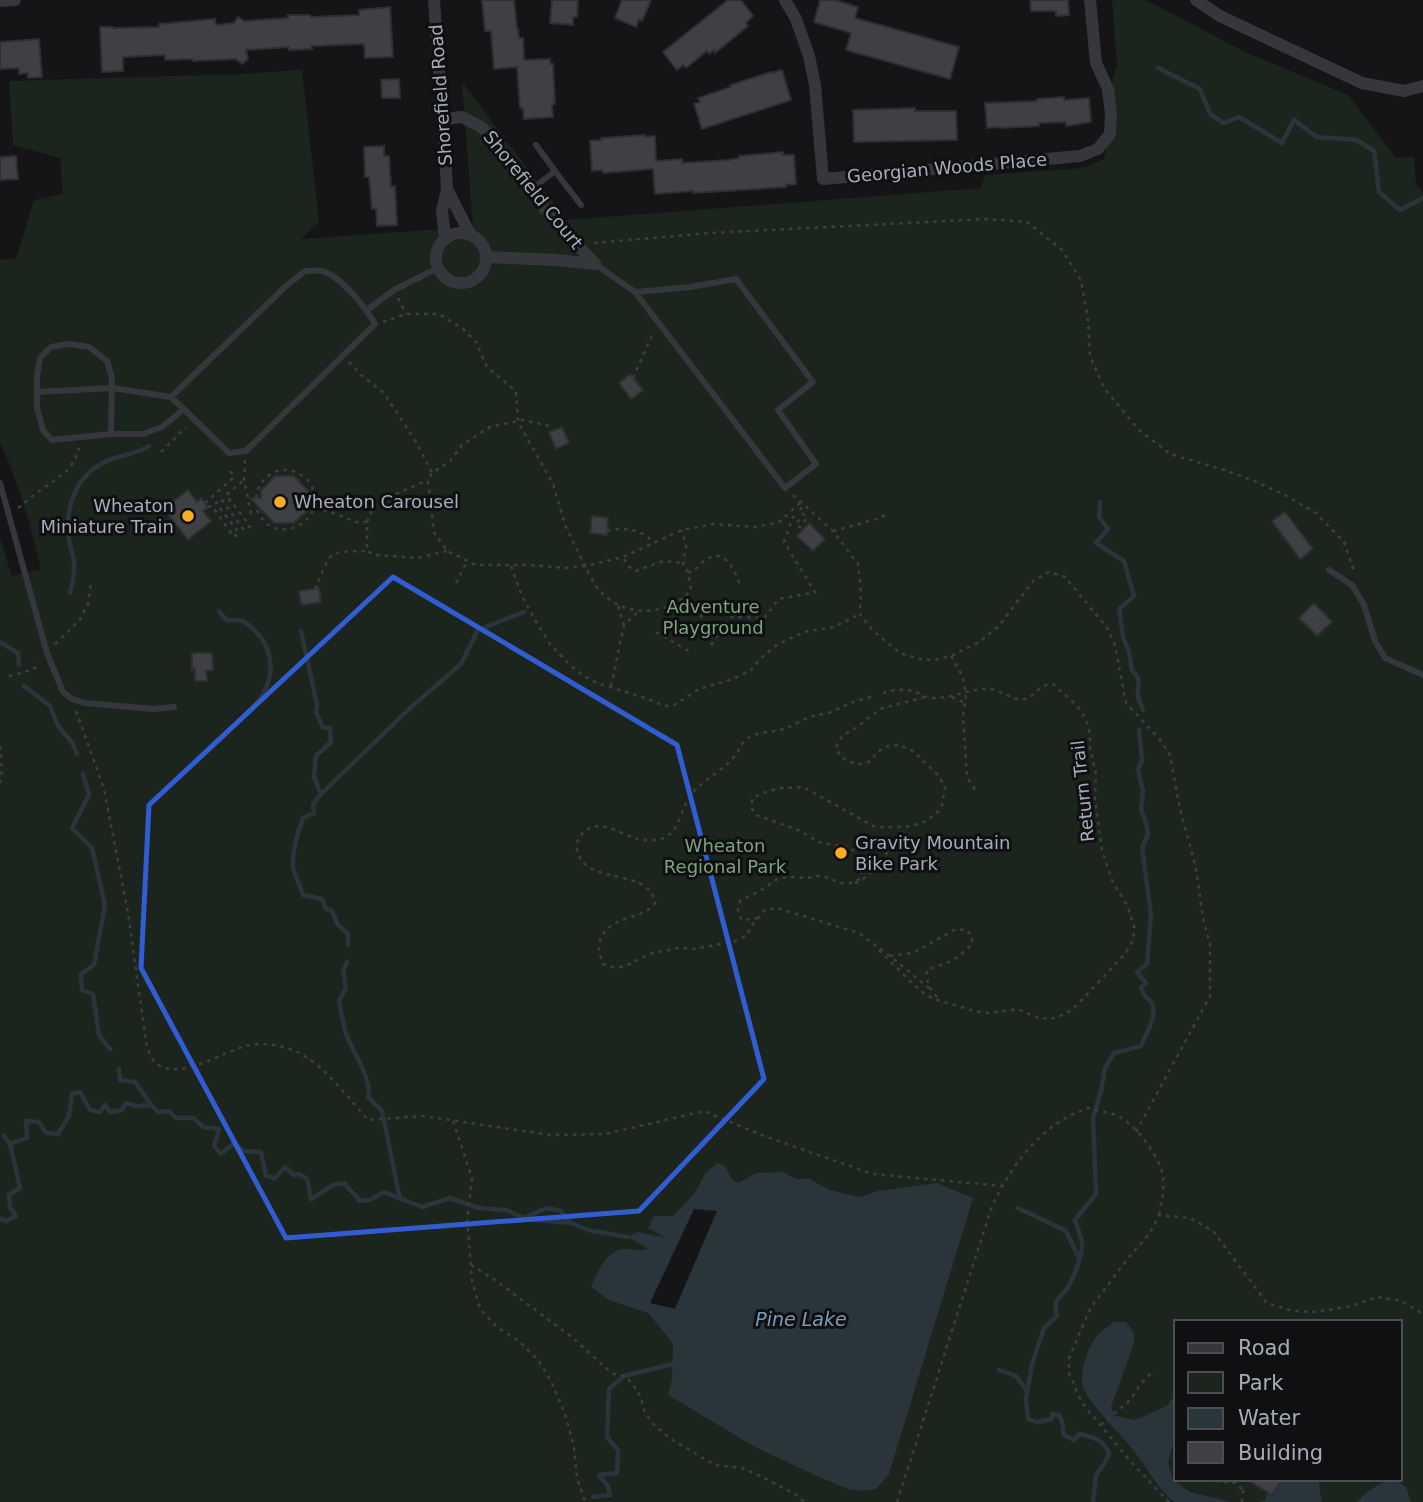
<svg xmlns="http://www.w3.org/2000/svg" width="1423" height="1502" font-family="'DejaVu Sans',sans-serif">
<style>
.green{fill:#1c251d;fill-rule:evenodd}
.water{fill:#2a343b}
.pier{fill:#151517}
.lines{fill:none;stroke-linecap:round;stroke-linejoin:round}
.stream{stroke:#2a343b;stroke-width:4.5}
.building{fill:#3e4044;stroke:#2e2f33;stroke-width:2}
.path{stroke:#3b3e43;stroke-width:2.5;stroke-dasharray:3.5 5;stroke-linecap:butt}
.lane{stroke:#35373c;stroke-width:6}
.street{stroke:#35373c;stroke-width:12}
.marked{fill:none;stroke:#325cd3;stroke-width:5;stroke-linejoin:round}
.poi-dot{fill:#fcad28;stroke:#101012;stroke-width:2.5}
.labels{text-anchor:middle;stroke-width:6;stroke-linejoin:round;paint-order:stroke}
.street-label{font-size:18px;fill:#a6acb8;stroke:#101012}
.poi-label{font-size:18px;fill:#a6acb8;stroke:#101012;text-anchor:start}
.park-label{font-size:18px;fill:#7ba47d;stroke:#101012}
.water-label{font-size:19px;font-style:italic;fill:#7b9cb5;stroke:#101012}
</style>
<rect width="100%" height="100%" fill="#151517"/>
<path class="green" d="M1112 0H1146L1245 52 1348 95 1396 158 1414 157 1416 184 1423 193V1502H0V538L12 576 41 569C30 525 19 483 0 442V260L16 259 34 200 63 194 60 158 13 145 9 81 245 74 302 70 319 222 301 239 473 227 462 82 566 220 981 188 985 175 1084 168 1104 159 1110 134 1112 81 1117 65ZM1176 1322H1400V1479H1176Z"/>
<g class="water">
<path d="M717 1163 725 1166 731 1178 738 1183 756 1173 783 1172 797 1179H809L830 1190 859 1197 878 1191 937 1183 973 1198 889 1474 876 1489 863 1491 848 1489 817 1476 755 1447 668 1395 672 1379 673 1343 648 1313 609 1300 591 1287C598 1272 605 1251 624 1249 634 1249 636 1252 648 1249L628 1237 638 1232 666 1238 648 1228 654 1216H673L694 1194 705 1174Z"/>
<path d="M1114 1322H1126L1134 1333V1343L1111 1407 1115 1416 1135 1420 1167 1406 1176 1393V1440L1173 1444 1168 1462 1173 1480 1190 1492 1231 1502H1174C1155 1485 1149 1470 1134 1451 1124 1438 1085 1399 1083 1387 1079 1371 1089 1342 1101 1332 1105 1328 1110 1325 1114 1322Z"/>
<path d="M1273 1479H1320L1319 1486 1322 1502H1259L1265 1500Z"/>
<path d="M1395 1480 1406 1487 1411 1502H1356C1369 1490 1377 1483 1395 1480Z"/>
</g>
<path class="pier" d="M694 1209 717 1211 675 1309 650 1303Z"/>
<g class="lines">
<g class="stream">
<path d="M1158 68 1200 89 1210 114 1224 123 1239 117 1282 143 1294 120 1317 137 1357 140 1374 151 1379 192 1400 210 1423 198"/>
<path d="M1100 502 1099 517 1108 529 1096 543 1124 561 1134 596 1119 609 1123 637 1129 652 1132 671C1141 678 1138 682 1138 692 1137 698 1141 704 1143 710"/>
<path d="M70 593C73 582 75 572 74 561 73 554 70 547 69 540 65 511 73 481 99 465 114 455 134 456 149 446"/>
<path d="M219 611 226 620C231 620 238 620 243 621 247 623 248 625 252 628 276 649 276 680 256 704"/>
<path d="M301 631 317 705 316 712 323 728H330L331 742 316 756 314 777 321 794 313 804 314 813 303 818C297 834 292 851 293 868 294 873 301 888 303 895L322 899 326 909 332 911 338 925 348 934V945"/>
<path d="M0 642 18 653 19 664"/>
<path d="M24 686 50 706 58 726 73 744 77 754"/>
<path d="M83 774 89 795 72 828 92 848 105 905 94 965 81 974 82 990 93 994 99 1035 110 1049"/>
<path d="M321 794 409 709 461 664 478 630 524 612"/>
<path d="M347 962 343 970 346 988 339 1001C341 1012 343 1024 346 1034 352 1051 373 1080 368 1097L382 1111 400 1199"/>
<path d="M119 1069 120 1080 135 1082 151 1105"/>
<path d="M4 1136 10 1144"/>
<path d="M1018 1208 1066 1231 1079 1258"/>
<path d="M524 1218 535 1220 571 1223"/>
<path d="M0 1219 6 1221 16 1216 10 1207 9 1195 20 1188 10 1144 27 1138 26 1121 39 1122 46 1133 58 1134 69 1116 72 1094 80 1092 90 1110 100 1112 105 1105 110 1112 122 1110 126 1103 136 1106 151 1105 158 1112 169 1111 176 1118H194L203 1127 219 1129 214 1146 221 1154 233 1144 244 1151 261 1152 266 1176 275 1178 285 1167 294 1175 299 1174 307 1179 311 1199 333 1185 344 1183 360 1201 370 1200 384 1192 422 1207 450 1198 479 1208 506 1210 523 1218 547 1208 561 1211 571 1223 588 1230 628 1237"/>
<path d="M999 1370 1016 1376 1027 1391"/>
<path d="M593 1497 610 1495 608 1486 599 1475 617 1473 618 1450 607 1437 609 1389 624 1376 673 1364"/>
<path d="M1093 1502 1096 1475 1104 1464 1109 1454C1104 1439 1093 1437 1079 1434L1074 1440 1064 1435 1062 1422 1059 1415 1052 1414V1419L1036 1422 1028 1419 1026 1398 1032 1364 1044 1328 1057 1316C1052 1297 1060 1300 1068 1287 1074 1278 1083 1253 1082 1243 1081 1235 1077 1227 1075 1220L1096 1194 1093 1118 1101 1091 1105 1068 1114 1053 1141 1046C1146 1034 1159 1014 1151 1002 1146 996 1143 996 1141 988L1146 983 1137 972 1147 964 1151 915 1142 848 1148 834 1147 826 1141 809 1143 791 1138 770 1142 760 1139 730"/>
</g>
</g>
<g class="building">
<path d="M482 0H514L517 29H518L519 38H523L524 60 550 59V64H553L555 104H552L553 117 524 119 523 108H520L517 67 494 69 491 31H485Z"/>
<path d="M552 0H578L577 17H573V25L550 23Z"/>
<path d="M622 0H651L642 21 639 19 636 27 615 18Z"/>
<path d="M728 0H741L753 16 746 23 748 26 715 53 714 50 709 54 707 51 686 68 683 65 677 70 663 52Z"/>
<path d="M820 0H835L858 7 855 18 959 47 950 79 846 50 851 33 814 22Z"/>
<path d="M1030 0H1068L1069 15 1056 16V11H1031Z"/>
<path d="M390 7 393 57 365 58 364 44 311 46 312 49 289 50V47L246 50 248 59 242 64 236 59 193 61V59L165 60V55L123 57V71L102 72 100 27H113V28L159 27V24L215 19 216 25 234 23 238 17 244 21 288 18V15H310L311 17 359 15V10Z"/>
<path d="M39 39 42 77 28 78V73L19 74V68L0 69V42Z"/>
<path d="M782 70 791 100 702 129 694 104 700 102 698 98 731 87 730 85 771 72V73Z"/>
<path d="M399 79 400 98H382L381 80Z"/>
<path d="M1064 97V100L1089 98 1091 122 1066 126V122L1039 123V126L999 128V127L987 128 985 103 1037 101V99Z"/>
<path d="M915 108V111H956L957 140 854 142 853 110Z"/>
<path d="M645 135V137L655 136 656 161 682 159V163L728 160 739 158V156L783 152V155H794L796 184 786 185V187L741 190 693 193V191L655 194 653 169 603 173V170L592 171 590 141 601 140V138Z"/>
<path d="M384 146V156H389L391 187 395 186 397 225 377 226 376 208 372 209 369 177H365L364 147Z"/>
<path d="M16 156 18 179 0 180V157Z"/>
<path d="M630 374 643 390 631 399 619 383Z"/>
<path d="M562 427 569 443 556 449 549 432Z"/>
<path d="M275 476H294L308 491V510L294 523H274L250 498H261V490Z"/>
<path d="M188 490 197 502 201 498 208 507 203 511 211 521 188 540 164 509Z"/>
<path d="M1285 512 1313 549 1300 559 1272 521Z"/>
<path d="M592 516 608 518 607 535 590 533Z"/>
<path d="M809 523 825 539 813 551 797 536Z"/>
<path d="M319 588 321 602 301 605 299 591Z"/>
<path d="M1314 603 1332 622 1317 636 1299 618Z"/>
<path d="M192 653H212L213 670 206 671 207 681H195V669L192 670Z"/>
<path d="M1246 1479H1282L1272 1495Z"/>
</g>
<g class="lines">
<g class="path">
<path d="M594 243 710 233 987 219 1027 222 1062 250 1081 280 1088 319 1090 356 1104 388 1138 429 1170 454 1224 470 1252 480 1285 495 1316 513 1344 542 1355 574"/>
<path d="M398 298 406 314"/>
<path d="M383 322 406 314H439L463 329 476 342 487 367 516 391 518 422 553 484 565 525 585 566 623 557 682 530 714 524 755 527 779 522 801 502"/>
<path d="M349 362 361 375 384 393 416 442 432 473"/>
<path d="M633 378 654 331"/>
<path d="M549 426 523 420 490 427 462 445 450 461 432 473 428 480 434 532 447 551 476 565H530L565 568 585 566C590 575 595 587 603 594 627 618 669 616 691 590L688 572 683 563 686 546 682 530"/>
<path d="M161 452 186 427"/>
<path d="M245 460 244 480 251 513 257 511"/>
<path d="M793 495 833 531 858 564 861 593 860 614 872 630 900 653 918 659 934 660 951 656 979 642 999 626 1033 581 1049 572 1065 577 1108 629 1115 645 1126 703 1162 742 1170 755 1180 809 1196 868 1203 918 1210 945V996L1136 1132"/>
<path d="M256 498C257 483 270 470 285 470 294 470 304 475 309 482 335 518 272 554 256 507"/>
<path d="M205 503 234 477 228 468"/>
<path d="M208 507 212 506 234 537 239 533 216 503 221 499 244 530 250 526 226 495 244 480"/>
<path d="M18 508C26 502 33 495 41 490 59 477 73 471 79 448"/>
<path d="M315 508 337 514 355 522H367V551L376 555 418 558 447 551"/>
<path d="M367 522 374 506 391 496 428 480"/>
<path d="M607 531C629 526 639 530 656 543"/>
<path d="M833 531 880 518 889 512"/>
<path d="M624 559 628 566 636 571 663 561 683 563"/>
<path d="M511 566 523 598 535 620 550 644 569 664 584 676 597 683 648 699 664 706 674 705 699 689 733 679 751 670 761 658 778 644 804 632 834 627 860 614"/>
<path d="M688 572H693C717 543 730 557 741 587"/>
<path d="M456 583 467 561"/>
<path d="M315 589C332 551 324 552 367 551"/>
<path d="M618 606 624 625"/>
<path d="M729 607 734 604 737 610 740 608"/>
<path d="M701 618 702 610"/>
<path d="M656 632 689 651"/>
<path d="M55 644 79 621 88 604 91 583"/>
<path d="M711 645 730 617 764 618 779 599 815 592 784 542 793 517 799 519 796 525 800 527 807 518 799 510 805 506"/>
<path d="M951 656 963 677 966 694 963 717 967 777 977 793"/>
<path d="M9 676C19 673 33 672 40 663"/>
<path d="M611 686 624 625 639 611"/>
<path d="M871 697C856 700 844 706 831 712 824 714 817 715 810 717 802 720 794 725 786 728 775 733 760 731 750 737 742 741 741 746 737 753 726 769 707 777 693 792 682 804 681 828 666 837 658 841 643 841 635 838 619 833 596 816 581 835 578 838 576 845 577 850 585 887 649 866 655 903 642 921 614 914 602 936 597 946 599 954 603 964L612 967H621L630 964 649 954 679 948 694 949 735 941 746 936 753 924 765 910 777 908 859 933 890 956 930 989"/>
<path d="M952 697 965 703"/>
<path d="M76 711 104 789 128 913 147 1048C149 1052 152 1059 155 1062 177 1083 222 1052 246 1046 263 1042 284 1045 299 1053 323 1064 350 1100 368 1120L422 1116 551 1135 606 1134 704 1111 764 1136 873 1174 1002 1186"/>
<path d="M0 746 2 770 0 783"/>
<path d="M855 883C875 877 891 842 908 828"/>
<path d="M758 918 742 920C737 913 737 908 741 900L760 891 779 878 794 877 808 878 818 876 830 878 839 883H850L858 880 861 877 862 870 861 860 855 851 844 846 832 845 819 842 798 830 756 815 752 809V799C765 789 789 786 805 788L875 827H902L911 826 926 821 938 812 942 805 945 787 938 775 913 751 899 745 888 746 877 752 871 761 860 764 850 762 840 756 836 748 838 742 843 735 856 728 880 709 925 697"/>
<path d="M879 950 913 984 925 994 934 999 974 1011 990 1013 1017 1009 1039 1018 1051 1019 1065 1014 1076 1006 1125 954 1132 942 1135 929 1127 905 1113 883 1102 851 1095 800 1096 774 1090 748V734L1087 722 1081 711 1072 701 1053 684C1037 685 1037 695 1025 699 1015 702 1001 690 989 689 971 688 953 698 935 698 929 699 925 696 920 694 908 688 895 689 883 693"/>
<path d="M890 956 913 953 956 929 966 930 972 935V944L959 956 949 962 927 970C926 982 930 991 939 999"/>
<path d="M453 1121 472 1178 467 1219 472 1281 480 1309 497 1327 520 1342 538 1360 551 1381 565 1414 574 1447 577 1478 584 1499 589 1502"/>
<path d="M471 1265 495 1280 573 1338 606 1368 614 1374 624 1376 632 1383 641 1397 644 1410 651 1422 671 1439 715 1465 742 1468 760 1476 797 1495 804 1502"/>
<path d="M1101 1425 1130 1400 1140 1385 1154 1370"/>
<path d="M1190 1479 1235 1483 1243 1490"/>
<path d="M897 1502 992 1206C1008 1173 1028 1143 1059 1122 1067 1116 1078 1112 1088 1108 1098 1111 1111 1112 1120 1117 1136 1126 1162 1159 1163 1178 1165 1189 1161 1204 1159 1215"/>
<path d="M1169 1502 1132 1463 1082 1403 1069 1373V1358L1091 1307 1129 1257 1150 1233 1159 1215 1190 1218 1213 1231 1267 1303 1293 1311 1316 1312 1351 1306 1377 1297 1401 1301 1423 1314"/>
<path d="M1242 1502V1494L1246 1486"/>
</g>
<g class="lane">
<path d="M555 171 581 205"/>
<path d="M531 190 555 171 536 145"/>
<path d="M595 264 635 292 785 488 816 464 778 410 813 382 736 279 690 287 635 292"/>
<path d="M305 271C310 271 317 270 322 271 341 276 366 308 375 324L246 451 229 453 171 397 285 287Z"/>
<path d="M367 310 394 290 438 268"/>
<path d="M37 392 113 388 171 397"/>
<path d="M111 434 112 378 107 361 89 347 69 344 51 347 40 358 37 376V408L43 430 52 440 111 434H143L162 427 184 409"/>
<path d="M0 483 47 653 63 692 72 699 85 703 154 709 174 707"/>
<path d="M1329 570 1352 585 1364 605 1375 641 1385 658 1423 675"/>
</g>
<g class="street">
<path d="M434 0 446 170 447 189 442 211 445 238"/>
<path d="M785 0 796 19 809 56 815 85 823 179 1080 156 1098 149 1110 134 1111 114 1108 89 1096 63 1090 0"/>
<path d="M1196 0 1220 16 1362 83 1404 91 1423 86"/>
<path d="M0 1 15 0"/>
<path d="M443 119 462 117 481 127 489 134 544 208 595 264"/>
<path d="M447 189 470 234"/>
<circle cx="461" cy="258" r="25"/>
<path d="M487 257 557 260 595 264"/>
</g>
</g>
<path class="marked" d="M393 577 677 745 764 1079 639 1211 286 1238 141 968 149 805Z"/>
<g class="poi-dot">
<circle cx="280" cy="502" r="7"/>
<circle cx="188" cy="516" r="7"/>
<circle cx="841" cy="853" r="7"/>
</g>
<g class="labels">
<g class="street-label">
<text transform="translate(441 95) rotate(-94)" y="6">Shorefield Road</text>
<text transform="translate(947 168) rotate(-5)" y="6">Georgian Woods Place</text>
<text transform="translate(533 190) rotate(51)" y="6">Shorefield Court</text>
<text transform="translate(1083 791) rotate(-96)" y="6">Return Trail</text>
</g>
<g class="poi-label">
<text x="294" y="508">Wheaton Carousel</text>
<text x="174" y="512" text-anchor="end">Wheaton<tspan x="174" dy="21">Miniature Train</tspan></text>
<text x="855" y="849">Gravity Mountain<tspan x="855" dy="21">Bike Park</tspan></text>
</g>
<g class="park-label">
<text x="713" y="613">Adventure<tspan x="713" dy="21">Playground</tspan></text>
<text x="725" y="852">Wheaton<tspan x="725" dy="21">Regional Park</tspan></text>
</g>
<g class="water-label">
<text x="801" y="1326">Pine Lake</text>
</g>
</g>
<rect x="1174" y="1320" width="228" height="161" fill="#101012" stroke="#4c4e54" stroke-width="2"/>
<rect x="1188" y="1343" width="35" height="10" fill="#35373c" stroke="#4c4e54" stroke-width="2"/>
<text x="1238" y="1355" font-size="21" fill="#a6acb8">Road</text>
<rect x="1188" y="1372" width="35" height="21" fill="#1c251d" stroke="#4c4e54" stroke-width="2"/>
<text x="1238" y="1390" font-size="21" fill="#a6acb8">Park</text>
<rect x="1188" y="1408" width="35" height="21" fill="#2a343b" stroke="#4c4e54" stroke-width="2"/>
<text x="1238" y="1425" font-size="21" fill="#a6acb8">Water</text>
<rect x="1188" y="1442" width="35" height="21" fill="#3e4044" stroke="#4c4e54" stroke-width="2"/>
<text x="1238" y="1460" font-size="21" fill="#a6acb8">Building</text>
</svg>
